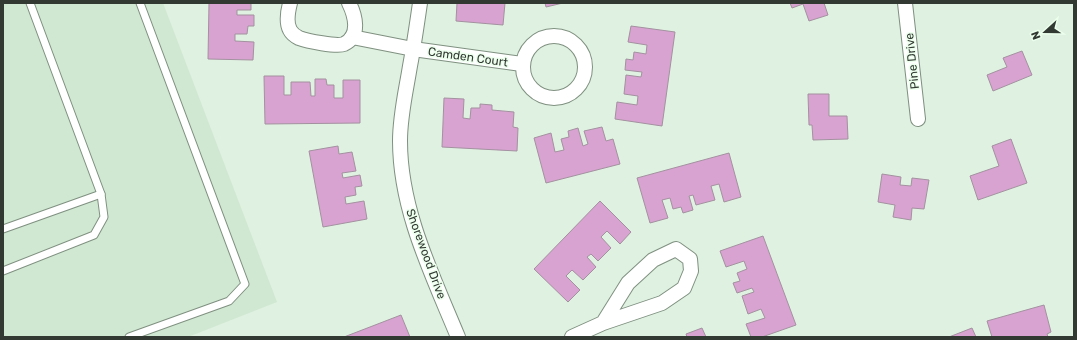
<svg xmlns="http://www.w3.org/2000/svg" width="1077" height="340" font-family="Rubik,sans-serif">
<style>
.built{fill:#d0e8d1}
.building{fill:#d9a3d1;stroke:#a391a0}
.lines{fill:none;stroke-linecap:round;stroke-linejoin:round}
.service-casing{stroke:#7f9080;stroke-width:9}
.minor-casing{stroke:#7f9080;stroke-width:16}
.service{stroke:#fff;stroke-width:7}
.minor{stroke:#fff;stroke-width:14}
.labels{text-anchor:middle;stroke-width:3;stroke-linejoin:round;paint-order:stroke}
.street-label{font-size:12px;fill:#323932;stroke:#ecffed}
</style>
<rect width="100%" height="100%" fill="#dff1e0"/>
<path class="built" d="M3 3H163L277 302 188 337H3Z"/>
<g class="building">
<path d="M209 3H251V10H237V15H254V26H248L247 34H235V41L254 42 253 60 208 59Z"/>
<path d="M457 3H505L503 25 456 21Z"/>
<path d="M545 3H563L546 7Z"/>
<path d="M790 3H824L828 15 809 21 803 4 792 8Z"/>
<path d="M631 26 675 32 662 126 615 119 617 102 637 105 638 96 624 94 626 75 641 77 642 72 625 70 626 59 633 60 634 52 646 54 647 45 628 42Z"/>
<path d="M1022 51 1032 75 993 91 987 75 1007 67 1003 58Z"/>
<path d="M264 76H284V95H291V82H310L311 96H315V79H326L327 85H334V98H343V80H360V123L265 124Z"/>
<path d="M808 94H829V116H847L848 139 813 140 812 125H809Z"/>
<path d="M444 98 464 99 463 118 470 119 471 108H480V104L492 105V110L514 112 513 127 518 128 517 151 442 147Z"/>
<path d="M602 127 606 141 613 139 620 164 546 183 534 138 551 133 555 152 564 150 561 139 569 137 568 131 578 128 583 146 588 144 584 131Z"/>
<path d="M1011 139 1027 183 978 200 970 176 999 166 992 146Z"/>
<path d="M338 146 339 154 352 152 356 171 342 173 343 178 360 175 362 186 355 187 356 195 345 197 346 204 364 201 367 219 323 227 309 151Z"/>
<path d="M729 153 741 197 724 202 719 184 711 186 715 200 696 205 693 195 689 196 693 210 683 213 681 207 673 209 670 198 662 200 668 218 650 223 637 178Z"/>
<path d="M882 174 901 177 900 185 911 186 912 178 929 180 924 209 912 208 911 220 893 217 895 205 878 202Z"/>
<path d="M600 201 631 232 620 244 607 231 601 237 611 248 598 261 591 254 587 257 596 267 583 280 572 270 566 276 580 290 568 302 534 269Z"/>
<path d="M763 236 796 325 762 337H751L746 324 765 318 761 309 748 314 742 296 754 292 752 288 737 293 733 283 740 281 737 273 747 269 744 261 726 267 720 251Z"/>
<path d="M1044 305 1051 332 1047 334 1048 337H992L987 321Z"/>
<path d="M401 315 410 337H344Z"/>
<path d="M702 328 706 337H687L686 334Z"/>
<path d="M972 328 976 337H949Z"/>
</g>
<g class="lines">
<defs>
<g id="service">
<path d="M3 229 101 194"/>
<path d="M3 271 94 235 104 217 101 194 30 3"/>
<path d="M129 337 229 301 245 284 140 3"/>
</g>
<g id="minor">
<path d="M290 3C288 11 286 23 290 30 292 34 295 36 299 38 307 41 337 47 344 44 361 36 355 15 349 3"/>
<path d="M420 3C417 24 414 45 410 66 406 91 400 115 400 141 400 210 432 274 458 337"/>
<path d="M905 3 918 119"/>
<circle cx="554" cy="67" r="31"/>
<path d="M352 37 413 49 522 64"/>
<path d="M572 337 603 323 662 303 684 288 691 271 690 259 676 249 653 260 628 283 603 323"/>
</g>
</defs>
<use href="#service" class="service-casing"/>
<use href="#minor" class="minor-casing"/>
<use href="#service" class="service"/>
<use href="#minor" class="minor"/>
</g>
<g class="labels">
<g class="street-label">
<text transform="translate(468 57) rotate(8)" y="4">Camden Court</text>
<text transform="translate(912 61) rotate(-96)" y="4">Pine Drive</text>
<text transform="translate(426 254) rotate(70)" y="4">Shorewood Drive</text>
</g>
</g>
<rect width="1077" height="340" fill="none" stroke="#323932" stroke-width="8"/>
<g transform="translate(1045 32) rotate(249)" stroke="#ecffed" stroke-width="3" paint-order="stroke">
<path d="M0-3L7 15L0 10L-7 15Z" fill="#323932"/>
<text y="-6" font-size="11" font-weight="bold" text-anchor="middle" fill="#323932">N</text>
</g>
</svg>
